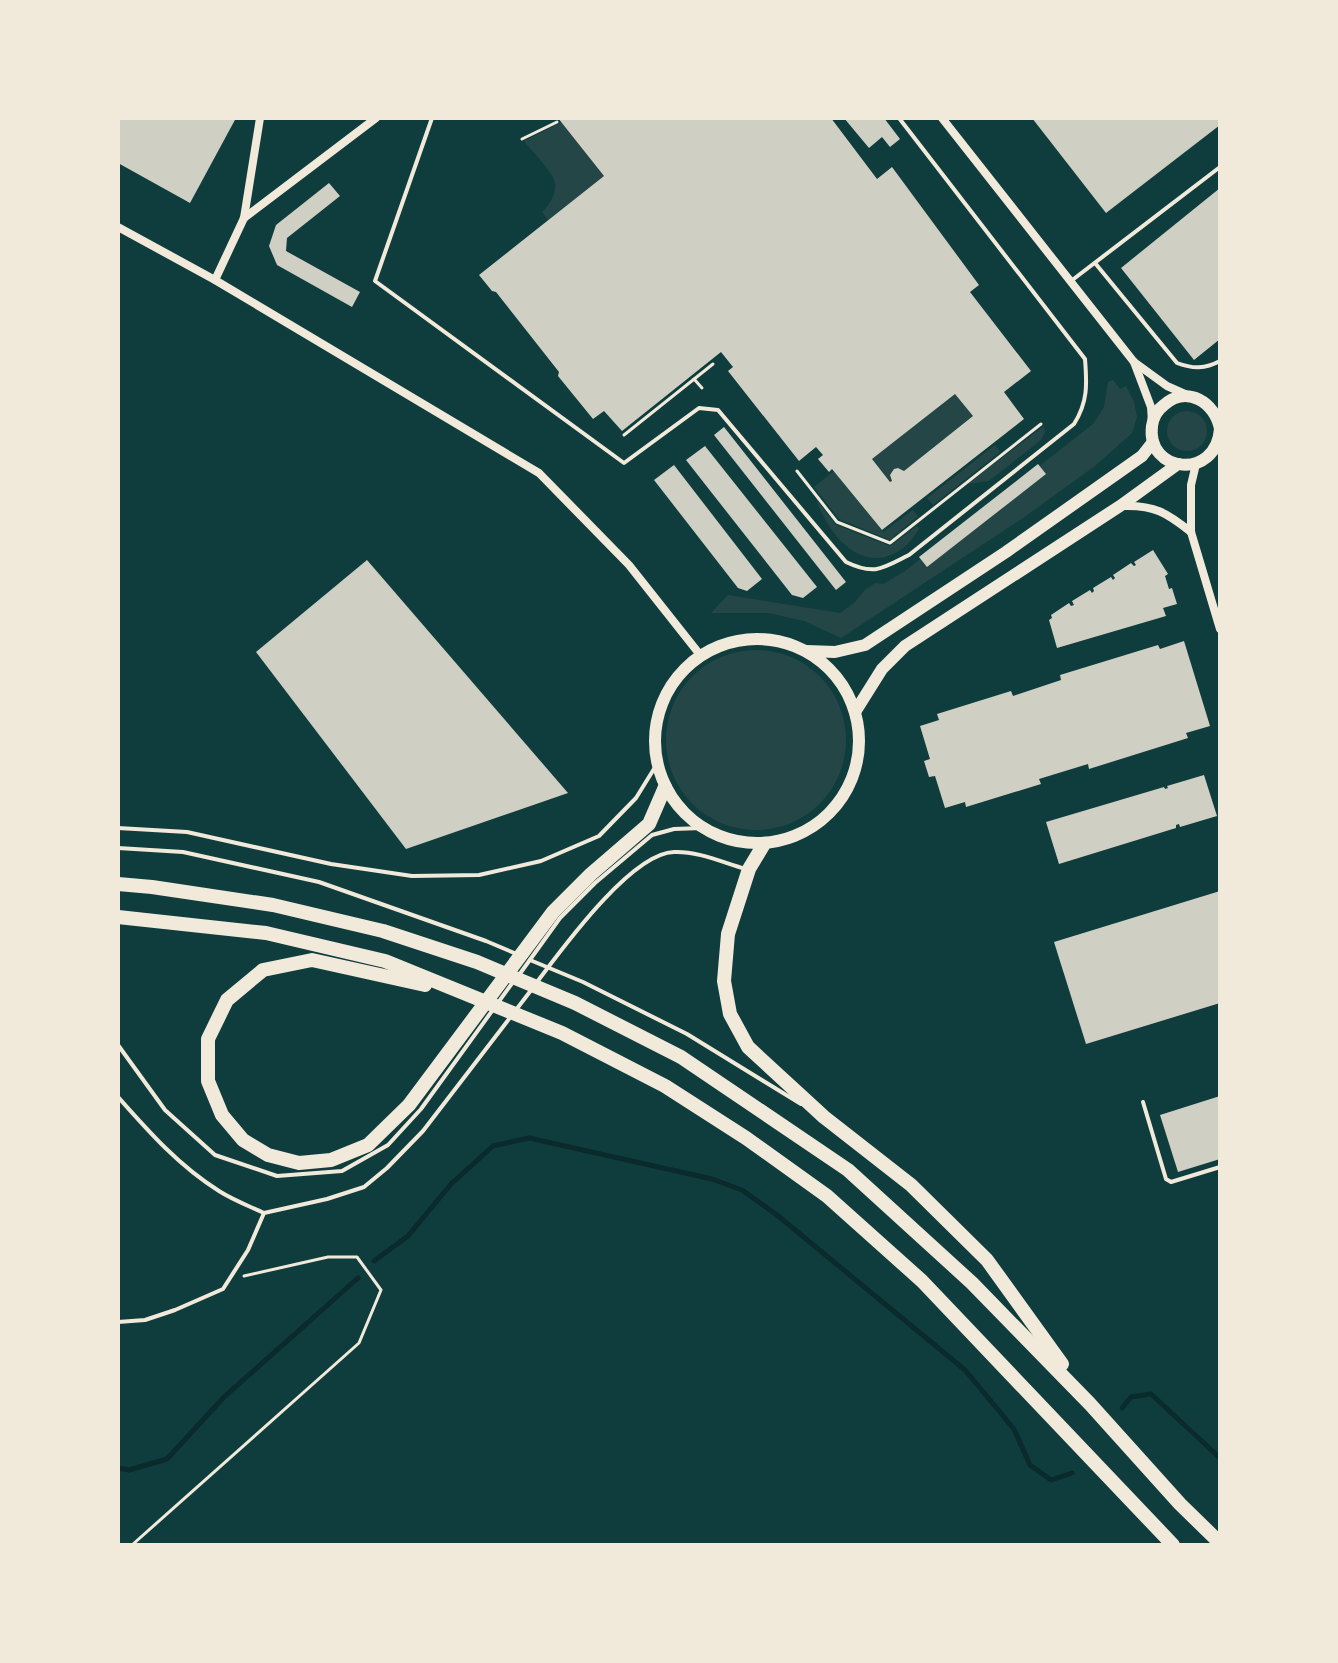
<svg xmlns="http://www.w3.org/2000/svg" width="1338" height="1663" font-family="Poppins,sans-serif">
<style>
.green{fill:#244646}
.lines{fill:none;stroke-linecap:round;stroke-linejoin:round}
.stream{stroke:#0a2a2b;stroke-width:5}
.building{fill:#cfcfc3;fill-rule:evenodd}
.path{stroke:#f1e9da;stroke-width:3}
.service{stroke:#f1e9da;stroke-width:4}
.minor{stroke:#f1e9da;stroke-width:8}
.secondary{stroke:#f1e9da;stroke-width:12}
.trunk{stroke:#f1e9da;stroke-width:14}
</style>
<rect width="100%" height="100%" fill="#0f3d3e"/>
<g class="green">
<path d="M562 122 604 176 548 220 542 212C549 206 557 193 555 183 554 173 531 150 524 141Z"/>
<path d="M1113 380 1120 389 1126 386 1134 402 1137 417 1132 433 1095 466 1023 518 841 638 804 621 769 613H711L728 595 840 613 855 602 865 590 875 583 883 584 905 571 1093 424 1104 407 1108 382Z"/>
<path d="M955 394 973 416 904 471 899 468 894 469 890 475 892 481 890 482 872 459Z"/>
<circle cx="1187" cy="431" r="20"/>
<path d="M1044 426 1045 432 1041 440 989 481 967 484Z"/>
<path d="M995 445 1000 452 933 505 927 498Z"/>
<path d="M834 471 883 532 913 510 918 516 890 540 839 519 814 487Z"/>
<path d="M816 499 836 525 890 546 917 526 919 529C914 536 909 544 903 548 862 578 828 534 816 499Z"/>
<circle cx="756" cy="740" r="90"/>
</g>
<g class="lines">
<g class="stream">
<path d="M374 1261 408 1236 451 1184 493 1146 529 1138 712 1179 742 1190 777 1215 965 1370 1014 1429 1030 1465 1051 1480 1072 1473"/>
<path d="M1122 1408 1131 1397 1151 1394 1220 1458"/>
<path d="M118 1468 129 1470 167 1459 224 1397 358 1278"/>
</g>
</g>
<g class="building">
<path d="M118 118H236L190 203 118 163Z"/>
<path d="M558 118H831L877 179 892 167 979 285 970 292 1031 371 1004 392 1024 419 882 530 832 469 829 472 818 459 823 455 816 447 799 461 728 371 733 367 721 352 622 431 604 411 593 419 558 376 559 372 496 292 492 291 479 275 604 176ZM955 394 973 416 904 471 898 468 894 469 890 475 892 481 890 482 872 459Z"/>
<path d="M844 118H884L900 139 890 147 882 137 869 148Z"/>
<path d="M1032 118H1220V125L1106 213Z"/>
<path d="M329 183 340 196 287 238 286 251 360 292 352 307 277 265 269 246 276 225Z"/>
<path d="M1220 188V339L1194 360 1121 268Z"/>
<path d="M724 427 846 582 836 590 714 435Z"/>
<path d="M705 446 817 587 803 598 792 595 686 460Z"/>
<path d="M1038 464 1046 474 927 567 919 557Z"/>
<path d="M674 465 762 579 747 591 738 588 654 480Z"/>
<path d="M1153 550 1168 574 1165 576 1169 589 1172 588 1177 604 1163 608 1166 616 1057 648 1049 620 1052 618 1051 615 1069 603 1071 606 1074 605 1072 601 1090 590 1092 593 1094 591 1093 588 1111 577 1113 580 1115 578 1113 575 1131 563 1134 566 1136 565 1134 562Z"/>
<path d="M367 560 568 793 406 849 256 652Z"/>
<path d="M1184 641 1210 726 1186 733 1188 738 1089 769 1088 764 1039 779 1041 784 966 807 965 802 945 808 935 776 929 777 924 761 930 759 920 726 939 720 937 714 1011 691 1013 696 1061 680 1060 675 1158 645 1160 649Z"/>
<path d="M1204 775 1217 816 1180 827 1179 824 1176 825V828L1059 864 1046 822 1164 787 1165 789 1168 788 1167 786Z"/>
<path d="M1220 891V1003L1086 1044 1054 942Z"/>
<path d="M1220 1096V1159L1178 1172 1160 1115Z"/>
</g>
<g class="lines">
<g class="path">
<path d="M522 139 557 122"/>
<path d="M694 379 702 388"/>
<path d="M624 435 713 364"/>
<path d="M797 471 837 522 890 543 1041 424"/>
<path d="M132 1545 359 1343 381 1290 357 1257H328L244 1276"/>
</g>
<g class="service">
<path d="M432 118 375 281 624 463 699 408 718 410 846 562C875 576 883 568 909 555L1074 424C1088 402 1087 384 1085 359L899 118"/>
<path d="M1095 263 1177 363C1193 369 1205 369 1220 361"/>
<path d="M1071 281 1220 167"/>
<path d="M118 828 187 832 331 864 412 876 479 875 541 861 599 836 636 798 657 764"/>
<path d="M118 848 183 852 319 882 486 941 519 955"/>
<path d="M530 960 583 982 687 1034 801 1104"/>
<path d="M519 975 560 918 595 883 652 835 674 829 702 828"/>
<path d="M537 982C562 949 631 853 674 852 698 851 724 863 746 869"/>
<path d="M118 1045 165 1110 215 1155 277 1176 342 1171 388 1145 421 1109 513 982"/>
<path d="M118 1097C149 1132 179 1166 219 1191 233 1200 249 1206 264 1213"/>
<path d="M1143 1102 1166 1179 1171 1182 1220 1167"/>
<path d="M118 1322 145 1320 175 1310 223 1289 248 1250 264 1213 327 1199 364 1187 387 1168 423 1131 532 989"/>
</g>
<g class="minor">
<path d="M942 118 1134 362 1167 386 1185 394"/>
<path d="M244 218 376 118"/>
<path d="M118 227 215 280 539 473 629 565 701 656"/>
<path d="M215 280 244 218 260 118"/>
<path d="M1134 362 1151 407 1152 422"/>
<path d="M1196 464 1191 485V532L1220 629"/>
<path d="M1123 506C1155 505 1167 513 1191 532"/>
</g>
<g class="secondary">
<path d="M1220 429C1215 402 1187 385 1164 405 1157 410 1153 418 1152 426 1146 473 1216 481 1220 429"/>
<circle cx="757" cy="741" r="102"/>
<path d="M806 651 835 652 865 645 1006 552 1142 456 1153 442"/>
<path d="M855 712 882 669 905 646 1120 506 1178 464"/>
</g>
<g class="trunk">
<path d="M764 844 749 869 728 934 724 981 730 1014 748 1047 824 1117 911 1185 987 1260 1062 1364"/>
<path d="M118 884 152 887 273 905 383 931 477 962 575 1003 681 1057 848 1170 972 1283 1090 1404 1180 1504 1220 1543"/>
<path d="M118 917 266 933 385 961 562 1033 665 1086 746 1138 827 1196 922 1281 1173 1545"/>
<path d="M425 985 312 960 263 970 227 1000 208 1039V1081L222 1115 243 1140 268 1155 299 1163 331 1160 368 1145 409 1105 553 912 591 874 649 824 665 787"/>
</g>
</g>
<rect width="1338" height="1663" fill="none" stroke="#f1e9da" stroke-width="240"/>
</svg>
